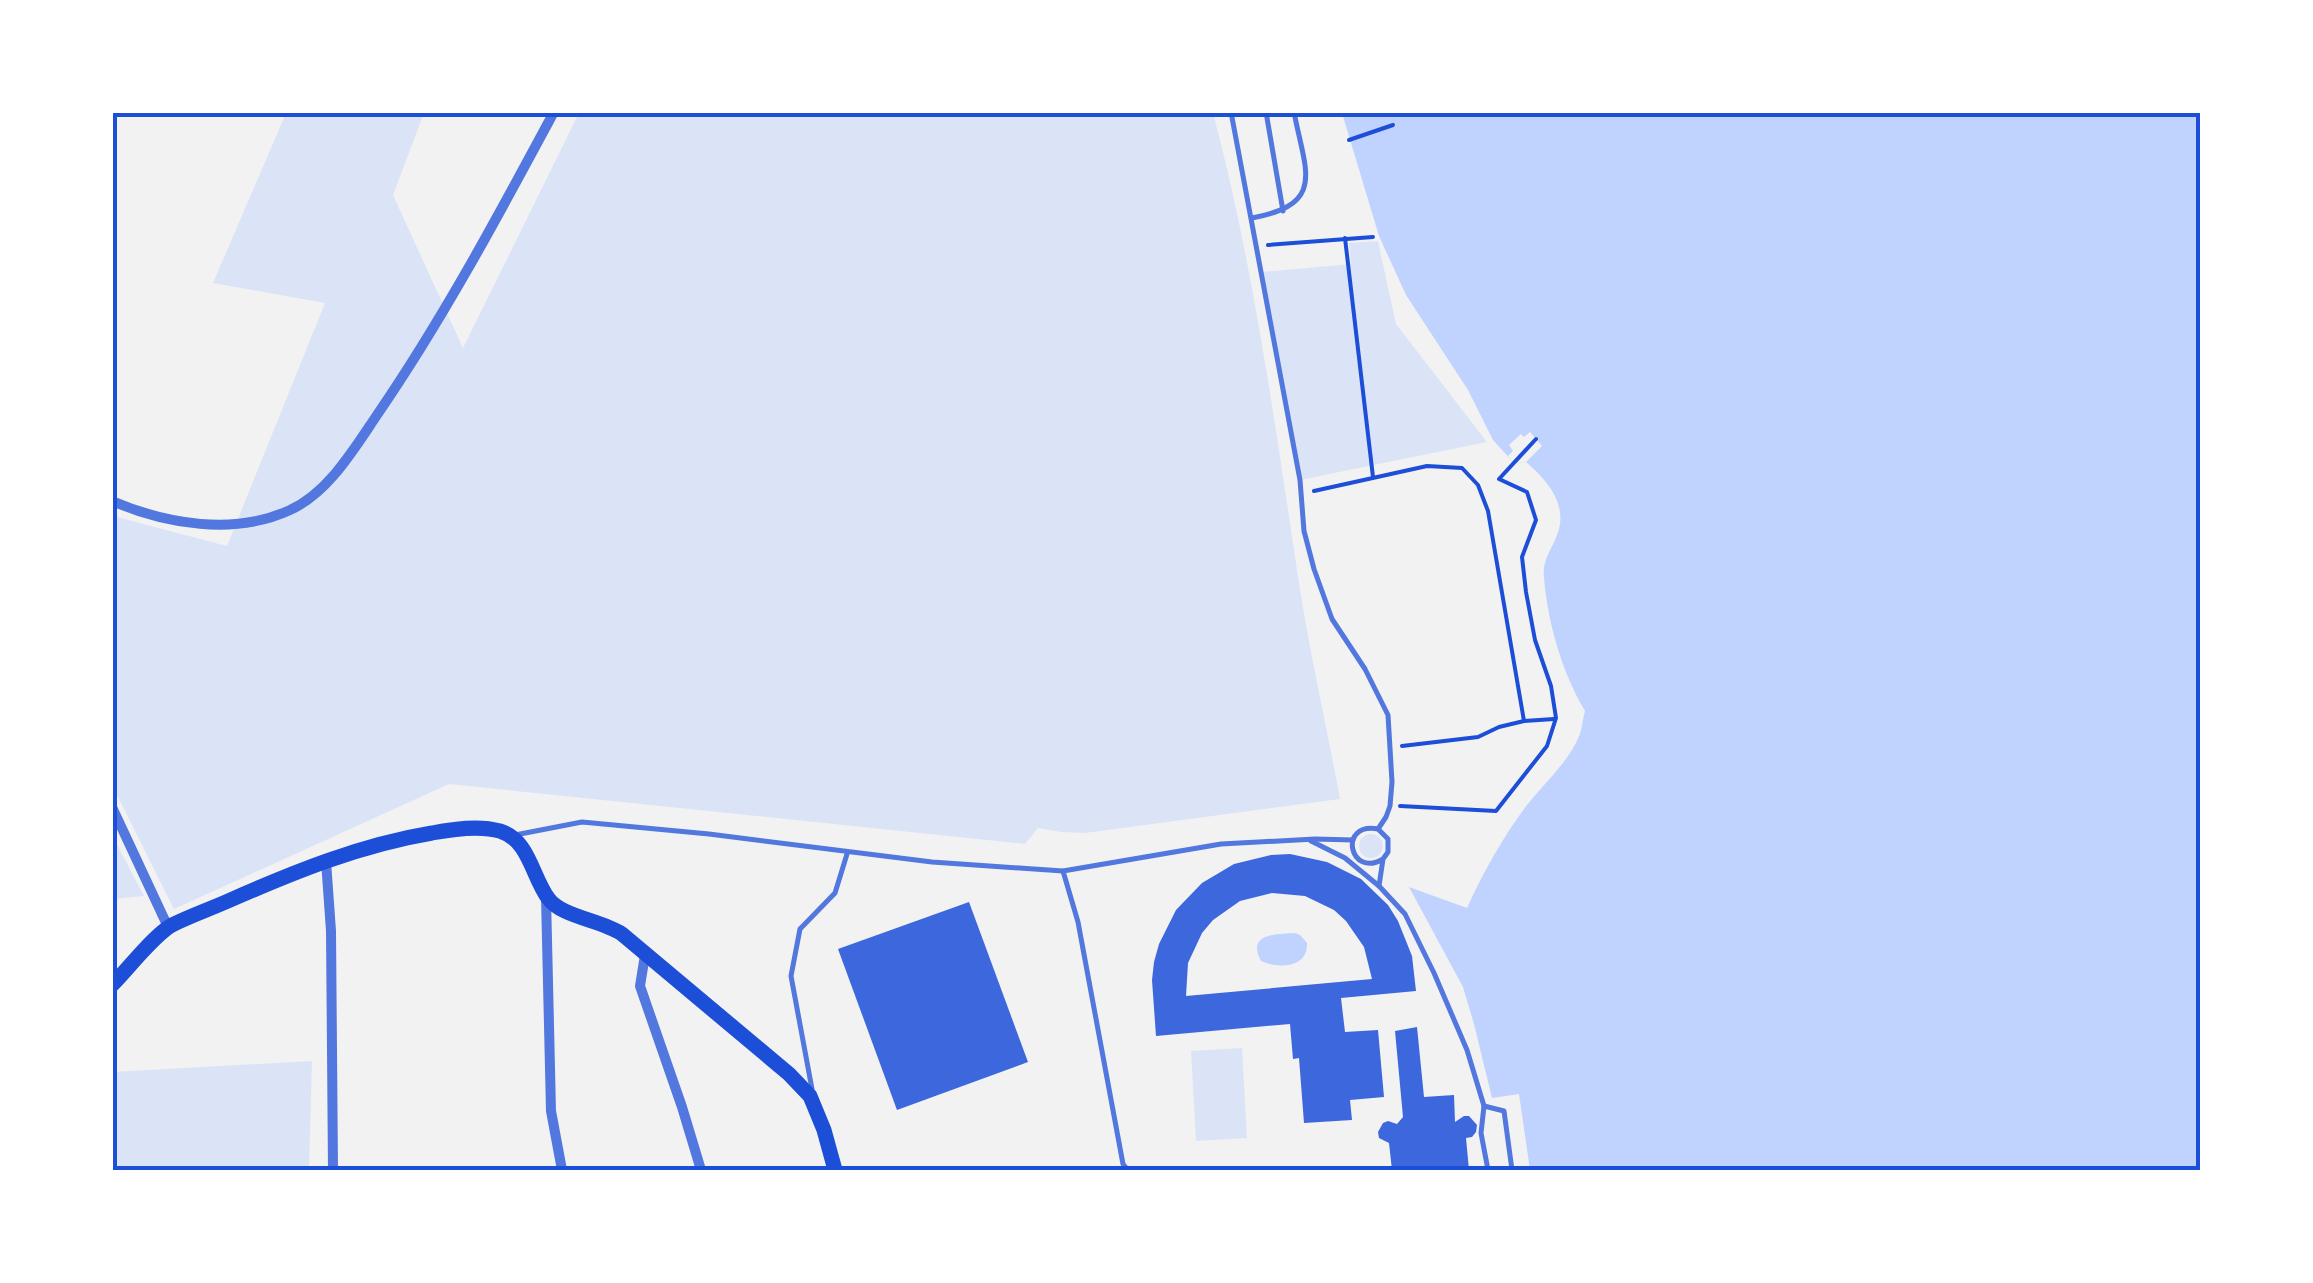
<svg xmlns="http://www.w3.org/2000/svg" width="2313" height="1283" font-family="'Nunito Sans',sans-serif">
<style>
.green{fill:#dbe4f7}
.water{fill:#bfd3fe}
.pier{fill:#f2f2f2}
.building{fill:#3d67dc;fill-rule:evenodd}
.lines{fill:none;stroke-linecap:round;stroke-linejoin:round}
.path{stroke:#1d4ed8;stroke-width:4}
.service{stroke:#5277de;stroke-width:5}
.minor{stroke:#5277de;stroke-width:10}
.secondary{stroke:#1d4ed8;stroke-width:15}
.neatline{fill:none;stroke:#1d4ed8;stroke-width:4}
</style>
<rect width="100%" height="100%" fill="#f2f2f2"/>
<g class="green">
<path d="M286 113H424L393 195 463 348 579 113H1213C1254 267 1275 425 1299 583 1310 655 1327 727 1340 799L1085 833 1061 832 1038 828 1025 844 449 784 174 909 113 787V516L227 546 325 303 213 283Z"/>
<path d="M1378 241 1396 324 1487 442 1300 480 1261 272 1351 264 1349 243Z"/>
<circle cx="1371" cy="846" r="12"/>
<path d="M113 837 144 896 113 899Z"/>
<path d="M1242 1048 1247 1138 1196 1141 1191 1051Z"/>
<path d="M312 1061 309 1170H113V1072Z"/>
</g>
<g class="water">
<path d="M1342 113H2200V1170H1530L1519 1094 1492 1098 1474 1024 1463 987 1409 887 1467 908C1484 871 1503 837 1527 805 1545 782 1569 762 1580 734 1582 727 1583 718 1585 711 1562 672 1548 624 1544 578 1542 560 1551 551 1557 535 1569 505 1547 480 1526 462L1514 463 1493 440 1468 390 1406 295 1379 236Z"/>
<path d="M1295 933 1300 935 1307 943C1308 968 1280 969 1261 961 1246 933 1277 934 1295 933Z"/>
</g>
<path class="pier" d="M1530 432 1542 446 1526 462 1514 463 1508 456 1513 451 1509 445 1521 434 1524 437Z"/>
<g class="building">
<path d="M1290 854 1327 862 1361 879 1388 905 1398 921 1412 956 1416 991 1341 998 1345 1032 1378 1030 1384 1097 1350 1100 1352 1120 1304 1123 1299 1058 1293 1059 1290 1024 1156 1036 1152 980 1154 962 1159 944 1176 910 1202 883 1234 864 1271 855ZM1272 893 1305 896 1334 910 1346 921 1364 947 1372 979 1186 996 1188 963 1202 933 1213 920 1240 901Z"/>
<path d="M969 902 1028 1062 897 1110 838 949Z"/>
<path d="M1417 1027 1424 1097 1454 1095 1455 1122 1464 1116H1469L1477 1125 1476 1132 1472 1137 1466 1138 1469 1170H1392L1389 1143 1379 1138 1378 1132 1383 1123 1388 1121 1397 1124 1403 1117 1395 1031Z"/>
</g>
<g class="lines">
<g class="path">
<path d="M1349 140 1393 125"/>
<path d="M1345 238 1373 477"/>
<path d="M1268 245 1373 237"/>
<path d="M1314 491 1427 466 1462 468 1478 485 1488 511 1524 721 1499 727 1478 737 1402 746"/>
<path d="M1524 721 1554 719"/>
<path d="M1400 806 1496 811 1547 746 1556 718 1551 686 1535 640 1526 592 1522 557 1536 520 1527 492 1499 479 1536 439"/>
</g>
<g class="service">
<path d="M1231 112 1300 480 1304 531 1314 569 1332 619 1365 669 1388 715 1392 782 1390 806 1386 817 1378 829"/>
<path d="M1266 112 1283 211"/>
<path d="M1252 218C1327 204 1305 171 1294 112"/>
<path d="M515 835 582 822 709 834 932 862 1063 871"/>
<path d="M1311 841 1345 858 1379 886"/>
<path d="M1383 859C1350 879 1337 822 1378 829L1388 839V852L1383 859 1379 886 1405 914 1434 973 1467 1050 1484 1106 1481 1133 1488 1170"/>
<path d="M811 1094 812 1089 791 976 800 929 835 893 847 854"/>
<path d="M1484 1106 1504 1111 1512 1170"/>
<path d="M1128 1170 1123 1164 1078 922 1063 871 1221 844 1315 839 1353 840"/>
</g>
<g class="minor">
<path d="M112 501C166 524 234 536 290 510 328 493 354 449 377 415 443 319 498 216 554 112"/>
<path d="M112 807 168 927"/>
<path d="M326 861 331 931 333 1170"/>
<path d="M546 897 551 1111 562 1170"/>
<path d="M645 955 640 986 682 1107 701 1170"/>
</g>
<path class="secondary" d="M112 985C128 969 154 935 172 925 190 916 210 909 228 901 294 872 360 845 432 833 453 829 479 825 500 831 529 840 532 876 548 898 561 917 601 920 622 934L789 1074 810 1096 824 1130 835 1170"/>
</g>
<rect width="2313" height="1283" fill="none" stroke="#ffffff" stroke-width="230"/>
<rect x="115" y="115" width="2083" height="1053" class="neatline"/>
</svg>
